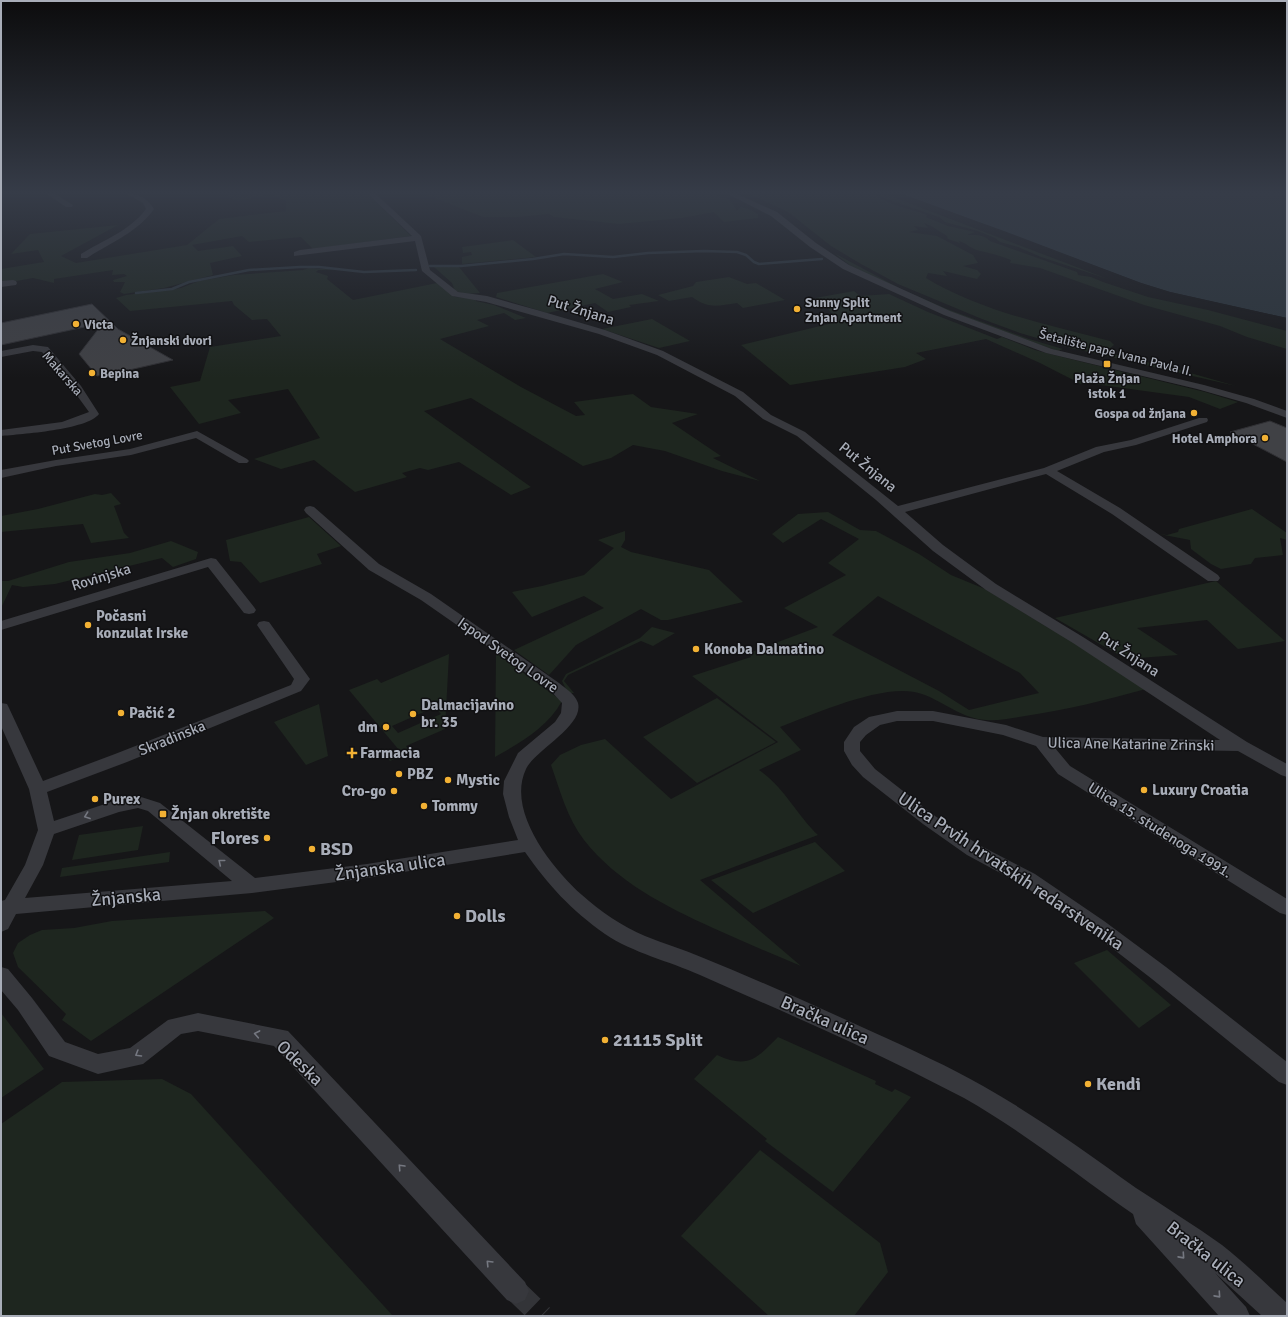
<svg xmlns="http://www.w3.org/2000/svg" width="1288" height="1317" font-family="Signika,sans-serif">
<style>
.green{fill:#1e261f;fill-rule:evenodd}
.water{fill:#2c353c}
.pier{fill:#161618}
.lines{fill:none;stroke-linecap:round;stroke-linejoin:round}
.stream{stroke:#2c353c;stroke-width:2.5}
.building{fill:#404145;stroke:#303034}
.street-tunnel{stroke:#333438;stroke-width:23;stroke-dasharray:23 12;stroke-linecap:butt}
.street{fill:#37383d;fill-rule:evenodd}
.oneway{stroke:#757881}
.poi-dot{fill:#f2b134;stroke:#111113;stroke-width:1.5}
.labels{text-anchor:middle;stroke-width:3;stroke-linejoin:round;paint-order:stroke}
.far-poi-label{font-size:13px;font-weight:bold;fill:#a8adb8;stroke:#111113;text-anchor:start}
.far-street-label{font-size:13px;fill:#a8adb8;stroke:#111113}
.street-label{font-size:15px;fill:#a8adb8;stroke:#111113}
.poi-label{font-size:15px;font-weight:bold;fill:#a8adb8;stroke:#111113;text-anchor:start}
.near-poi-label{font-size:18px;font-weight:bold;fill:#a8adb8;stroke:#111113;text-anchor:start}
.near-street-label{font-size:18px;fill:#a8adb8;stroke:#111113}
</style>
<rect width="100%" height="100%" fill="#161618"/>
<g class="green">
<path d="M222 194H238L242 196 257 194H368L411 236 313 249 301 237 249 242 242 236 192 245 198 251 233 246 242 256 210 263 213 275 164 288 124 294 120 292 125 282H114L113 280 127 276 124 274 112 275 113 270 54 279V283L33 278 1 284V269L44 262 38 250 11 254 30 234 118 225 61 256 76 263 187 245 219 219 286 211V201L272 194 237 201Z"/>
<path d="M424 194H713L730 200 737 211 741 207 749 209 758 214V218L724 222 714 212 682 218 619 224 554 217 549 214 518 217H483Z"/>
<path d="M750 194H875C888 206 911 208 927 215L926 217 948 226 975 232 967 235C977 235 983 234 990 241L1077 272 1078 275 1091 277 1103 282 1148 297 1208 310 1287 331V349L1247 337 1220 326 1144 305 1040 268 1010 263 1011 260C1001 256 990 253 980 251 973 250 966 243 959 241L960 243 948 239 947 236 931 226 924 223 928 228 914 226 918 230 909 232 937 236 973 255 978 263 963 266 977 270 981 274 977 279 943 271 947 276 928 273 926 278C980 311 1049 325 1110 341L1114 345 1105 352 1180 370 1236 386 1071 348 1020 333 982 319 898 284 861 264 831 246 788 212Z"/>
<path d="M878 194H885L1108 279 1041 257 1018 247 1000 242 995 238 978 231 945 222 939 217 886 199Z"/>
<path d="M513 240 536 257 462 264V257L472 255 471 252 463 253 462 247Z"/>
<path d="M834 253 901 289 947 309 1029 339 1063 349 1058 351 1038 344 938 307 852 267Z"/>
<path d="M437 266 459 267 480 293 466 294 455 291 452 283 434 267Z"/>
<path d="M309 268 338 270H318L316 272 328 276 327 279 353 300 437 283 455 297 475 298 476 301 494 305 526 318 515 320 504 313 477 320 489 326 440 339 521 387 576 416 585 415 574 402 633 394 651 407 698 414 672 423 721 456 713 458 760 481 722 471 665 451 633 445 611 458 583 466 471 398 424 411 531 487 511 495 459 462 428 470 420 468 402 473 407 477 355 492 314 460 281 469 254 459 320 438 288 389 228 400 241 413 199 424 170 387 200 381 210 347 281 336 267 319 252 320 234 305 232 301 130 311 116 298 126 295 181 288 199 281 234 275 303 270Z"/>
<path d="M603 274 623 282 595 289 613 299 642 294 659 301 629 305 631 307 608 312 595 303 547 313 496 297 497 293Z"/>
<path d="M729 277 747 284 756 283 785 300 743 308 737 303C717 306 709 309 692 297L669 301 658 295 693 286 696 282Z"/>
<path d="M854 291 860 296 889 294 928 312 997 339 1002 337 1035 350 1058 356 1205 392 1238 402 1220 409 1189 397 1086 383 1081 384 1040 363 986 339 916 353 926 359 905 367 790 385 741 345 837 322 825 304 815 298Z"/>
<path d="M652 319 690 341 659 348 602 329Z"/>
<path d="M111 493 121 504 114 506 124 533 129 538 91 543 83 524 1 532V516L38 509 95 494 102 495Z"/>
<path d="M1252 509 1287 533V540L1280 538 1283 555 1255 558 1251 564 1221 569 1211 564 1191 549 1190 540 1159 534 1167 535 1178 532 1179 529Z"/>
<path d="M828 512 860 530 876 531 919 554 951 575 985 589 1047 627 1062 635 1146 689C1106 700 1066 710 1025 716 1012 718 999 721 986 720 960 718 945 702 922 694 887 681 815 714 780 727L801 750 759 770C784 787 797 815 818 835L700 880 801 966C772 954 742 941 713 928 665 906 617 882 584 840 567 818 560 790 551 765L560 755 581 745 605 739 671 799 778 742 692 676 751 657 749 653 818 627 784 608 846 575 828 563 859 539 821 519 783 543 772 534 798 514ZM878 596 1020 673 1039 693 969 710 939 691 832 635Z"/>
<path d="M309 517 341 546 317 554 322 564 260 583 241 562 230 561 226 540Z"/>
<path d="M625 531V540L621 547 631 552 709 570 743 602 668 620H661L641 609 576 645 549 675 514 650 604 608 584 596 532 617 512 592 542 586 584 575 614 548 598 540Z"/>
<path d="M171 541 198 552 196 559 173 567 162 558 55 584 23 587 12 585 1 608V581H8L69 562 130 553Z"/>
<path d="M1216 581 1285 641 1238 649 1207 620 1137 628 1178 655 1126 659 1055 618Z"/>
<path d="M652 627 675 633 653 646 641 641 568 675 564 681 574 693H568L562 681 566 674 640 638Z"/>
<path d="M496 653 562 701C548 727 520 743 495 757Z"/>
<path d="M449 654 445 729 406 746 410 752 390 761 386 756 399 750 349 690 377 679 381 683ZM435 707 441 714 398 733 392 726Z"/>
<path d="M717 698 776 742 697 783 643 737Z"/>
<path d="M319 704 328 756 306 765 274 722Z"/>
<path d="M143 826 138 850 72 860 79 835Z"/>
<path d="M815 842 845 871 753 913 711 880Z"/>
<path d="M170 852 169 862 60 877 62 868Z"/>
<path d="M265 911 274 918 91 1041 62 1020 66 1014 18 967 13 953 18 943 30 935 42 930 74 928 112 921Z"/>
<path d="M1107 950 1171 1005 1139 1028 1074 963Z"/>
<path d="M1 1013 44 1069 1 1098Z"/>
<path d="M778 1037 876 1081 875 1084 892 1092 895 1089 911 1097 833 1192 765 1141 767 1139 694 1079 717 1055C748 1069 756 1059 778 1037Z"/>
<path d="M162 1079 191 1094 393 1316H1V1124L62 1082Z"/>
<path d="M760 1150 880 1243 888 1272 854 1316H769L681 1236Z"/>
</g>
<path class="water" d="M903 194H1287V318L1170 292 1141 283Z"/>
<path class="pier" d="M901 194 1004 231 1141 283 1170 292 1287 318V320L1170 294 1140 285Z"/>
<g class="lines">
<g class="stream">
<path d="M430 266H461L533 259 564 254 613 257 648 253 704 251 737 252 746 255 754 262 759 264 822 259"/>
<path d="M136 293 172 289 189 282 249 270 300 267H319L364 272 416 270"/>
</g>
</g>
<g class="building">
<path d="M92 304 118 329 173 360 107 375 106 374 97 376 79 354 103 323 1 345V323Z"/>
<path d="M1270 421 1287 428V462L1230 432Z"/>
</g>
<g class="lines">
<path class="street-tunnel" d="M516 1291 542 1316"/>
<g class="street">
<path d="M47 194H55L73 205 72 207H66Z"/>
<path d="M127 194C139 193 148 199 154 209 137 233 111 242 87 258H81V254C103 240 130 231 146 209L143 203Z"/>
<path d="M368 194H376L421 236 430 270 458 292 487 296 537 310 605 330 663 351 743 392 771 415 805 432 898 506 1044 468 1096 447 1131 440 1199 418H1207L1208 420 1207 422 1136 445 1104 452 1057 471 1120 508 1218 575 1220 578 1218 581H1208L1112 514 1046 474 905 512 943 545 996 584 1083 637 1247 742 1287 764V777L1281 775 1238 751 1055 748 1070 766 1287 899V915L1280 913 1058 774 1036 746 1003 735 933 721H897L880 725 866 735 860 742V751L875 769 935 816 979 845 1035 874 1104 921 1166 967 1287 1062V1085L1279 1082 1152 979 1090 931 1021 884 967 855 923 824 863 777 852 765 844 751V742L854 727 869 717 897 711H933L1006 725 1043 737 1220 740 1073 643 986 590 933 551 876 500 797 436 763 419 735 396 657 355 599 334 486 302 452 296 422 271 415 241 294 256V252L300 250 412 236Z"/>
<path d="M728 194H737L777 212 816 243 849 265 950 311 1052 349 1204 385 1254 399 1287 411V418L1246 403 1197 389 1046 353 944 315 843 269 810 247 771 216Z"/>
<path d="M13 280 16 281 17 283 16 285 1 287V281Z"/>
<path d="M33 345 48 347 81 386 99 414C87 430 21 434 1 436V430L62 422 89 412 73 390 42 352 33 351 1 357V351Z"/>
<path d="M197 431 247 459 249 461 247 463H239L196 438 131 455 56 466 1 478V470L56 460 130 449Z"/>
<path d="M310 506 314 507 379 564 431 594 559 683C565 688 575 694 578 703 584 726 535 750 526 769 506 811 552 868 582 895 600 911 623 927 645 936 664 944 683 949 701 957 760 981 818 1007 875 1033 910 1049 950 1067 983 1086 1036 1116 1086 1152 1136 1188 1165 1207 1194 1225 1222 1245 1245 1263 1266 1284 1287 1303V1316H1262L1215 1273 1246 1307 1250 1316H1219L1136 1224 1133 1214C1077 1175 1024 1132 964 1098 947 1089 930 1081 913 1072 843 1037 772 1007 700 975 669 961 633 953 605 934 571 910 548 885 525 852L367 878 252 893 16 914 8 929 1 932V901L5 900 25 865 38 830 29 789 1 726V703L7 704 9 708 43 781 115 754 291 685 294 679 257 625 259 622 264 621 269 622 310 679 301 691 127 762 47 792 54 821 111 802 138 796 160 803 255 878 367 864 518 840 509 817 503 794 504 781 518 753 555 722 561 713 562 703 549 689 421 600 369 570 306 513 304 510 306 507ZM138 808 148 811 232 881 25 898 43 865 54 834 119 812Z"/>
<path d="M211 558 216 559 254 607 256 610 254 613 249 614 244 613 208 567 1 630V621Z"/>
<path d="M1 967 8 969 32 998 65 1042 98 1054 130 1048 168 1020 198 1013 288 1031 525 1282 529 1291 525 1300 516 1304 507 1300 274 1046 198 1031 181 1034 143 1064 98 1074 49 1056 18 1010 1 990Z"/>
</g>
</g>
<defs><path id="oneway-chevron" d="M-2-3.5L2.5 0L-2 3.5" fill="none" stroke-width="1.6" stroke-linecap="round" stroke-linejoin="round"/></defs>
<g class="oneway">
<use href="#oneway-chevron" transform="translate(87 816) rotate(160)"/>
<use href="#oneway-chevron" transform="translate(221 862) rotate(-141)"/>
<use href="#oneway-chevron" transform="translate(257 1034) rotate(-169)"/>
<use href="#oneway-chevron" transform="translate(138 1054) rotate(149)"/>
<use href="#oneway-chevron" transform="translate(401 1167) rotate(-133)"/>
<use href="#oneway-chevron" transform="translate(1182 1256) rotate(48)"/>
<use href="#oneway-chevron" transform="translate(489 1263) rotate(-134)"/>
<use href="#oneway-chevron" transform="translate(1218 1295) rotate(48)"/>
</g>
<linearGradient id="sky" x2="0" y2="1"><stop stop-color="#0c0c0d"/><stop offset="0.51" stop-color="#363c48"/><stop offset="1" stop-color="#363c48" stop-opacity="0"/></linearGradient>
<rect width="1288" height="378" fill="url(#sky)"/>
<g class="poi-dot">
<circle cx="797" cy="309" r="4"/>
<circle cx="76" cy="324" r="4"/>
<circle cx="123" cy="340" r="4"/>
<rect x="1103" y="360" width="8" height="8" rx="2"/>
<circle cx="92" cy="373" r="4"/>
<circle cx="1194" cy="413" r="4"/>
<circle cx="1265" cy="438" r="4"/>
<circle cx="88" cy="625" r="4"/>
<circle cx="696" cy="649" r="4"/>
<circle cx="121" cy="713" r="4"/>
<circle cx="413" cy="714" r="4"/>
<circle cx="386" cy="727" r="4"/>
<path d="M350 747h4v4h4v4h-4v4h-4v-4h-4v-4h4z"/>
<circle cx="399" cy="774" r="4"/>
<circle cx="448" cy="780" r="4"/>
<circle cx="1144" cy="790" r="4"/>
<circle cx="394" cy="791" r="4"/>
<circle cx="95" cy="799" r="4"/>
<circle cx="424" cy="806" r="4"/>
<rect x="159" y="810" width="8" height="8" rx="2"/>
<circle cx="267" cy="838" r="4"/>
<circle cx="312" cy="849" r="4"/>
<circle cx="457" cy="916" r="4"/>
<circle cx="605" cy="1040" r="4"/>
<circle cx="1088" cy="1084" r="4"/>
</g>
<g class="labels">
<g class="far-poi-label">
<text x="805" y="307">Sunny Split<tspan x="805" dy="15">Znjan Apartment</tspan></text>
<text x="84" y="329">Victa</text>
<text x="131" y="345">Žnjanski dvori</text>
<text x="100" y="378">Bepina</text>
<text x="1107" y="383" text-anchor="middle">Plaža Žnjan<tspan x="1107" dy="15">istok 1</tspan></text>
<text x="1186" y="418" text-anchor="end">Gospa od žnjana</text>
<text x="1257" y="443" text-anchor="end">Hotel Amphora</text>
</g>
<g class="far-street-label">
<text transform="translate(1116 352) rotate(14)" y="5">Šetalište pape Ivana Pavla II.</text>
<text transform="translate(63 373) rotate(49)" y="5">Makarska</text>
<text transform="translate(97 442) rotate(-10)" y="5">Put Svetog Lovre</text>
</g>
<g class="street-label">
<text transform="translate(581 310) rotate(17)" y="5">Put Žnjana</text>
<text transform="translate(868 467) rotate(39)" y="5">Put Žnjana</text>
<text transform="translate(101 577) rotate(-17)" y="5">Rovinjska</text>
<text transform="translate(1129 654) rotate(33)" y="5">Put Žnjana</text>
<text transform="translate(508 655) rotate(35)" y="5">Ispod Svetog Lovre</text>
<text transform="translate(172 738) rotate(-22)" y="5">Skradinska</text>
<text transform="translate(1131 744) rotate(1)" y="5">Ulica Ane Katarine Zrinski</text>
<text transform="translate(1160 830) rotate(32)" y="5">Ulica 15. studenoga 1991.</text>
</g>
<g class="poi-label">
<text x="96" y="621">Počasni<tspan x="96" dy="17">konzulat Irske</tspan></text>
<text x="704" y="654">Konoba Dalmatino</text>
<text x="421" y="710">Dalmacijavino<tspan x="421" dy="17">br. 35</tspan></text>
<text x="129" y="718">Pačić 2</text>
<text x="378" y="732" text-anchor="end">dm</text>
<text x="360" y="758">Farmacia</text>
<text x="407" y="779">PBZ</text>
<text x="456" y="785">Mystic</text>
<text x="1152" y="795">Luxury Croatia</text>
<text x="386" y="796" text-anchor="end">Cro-go</text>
<text x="103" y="804">Purex</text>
<text x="432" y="811">Tommy</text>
<text x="171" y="819">Žnjan okretište</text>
</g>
<g class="near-poi-label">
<text x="259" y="844" text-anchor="end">Flores</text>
<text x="320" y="855">BSD</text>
<text x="465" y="922">Dolls</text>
<text x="613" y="1046">21115 Split</text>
<text x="1096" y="1090">Kendi</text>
</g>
<g class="near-street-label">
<text transform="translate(390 867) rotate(-8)" y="6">Žnjanska ulica</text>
<text transform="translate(1011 871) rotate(34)" y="6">Ulica Prvih hrvatskih redarstvenika</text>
<text transform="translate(126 897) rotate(-5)" y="6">Žnjanska</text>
<text transform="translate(825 1020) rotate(24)" y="6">Bračka ulica</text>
<text transform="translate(300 1063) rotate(44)" y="6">Odeska</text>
<text transform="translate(1206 1254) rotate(38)" y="6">Bračka ulica</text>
</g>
</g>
<rect width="1288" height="1317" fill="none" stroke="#a8adb8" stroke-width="4"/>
</svg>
